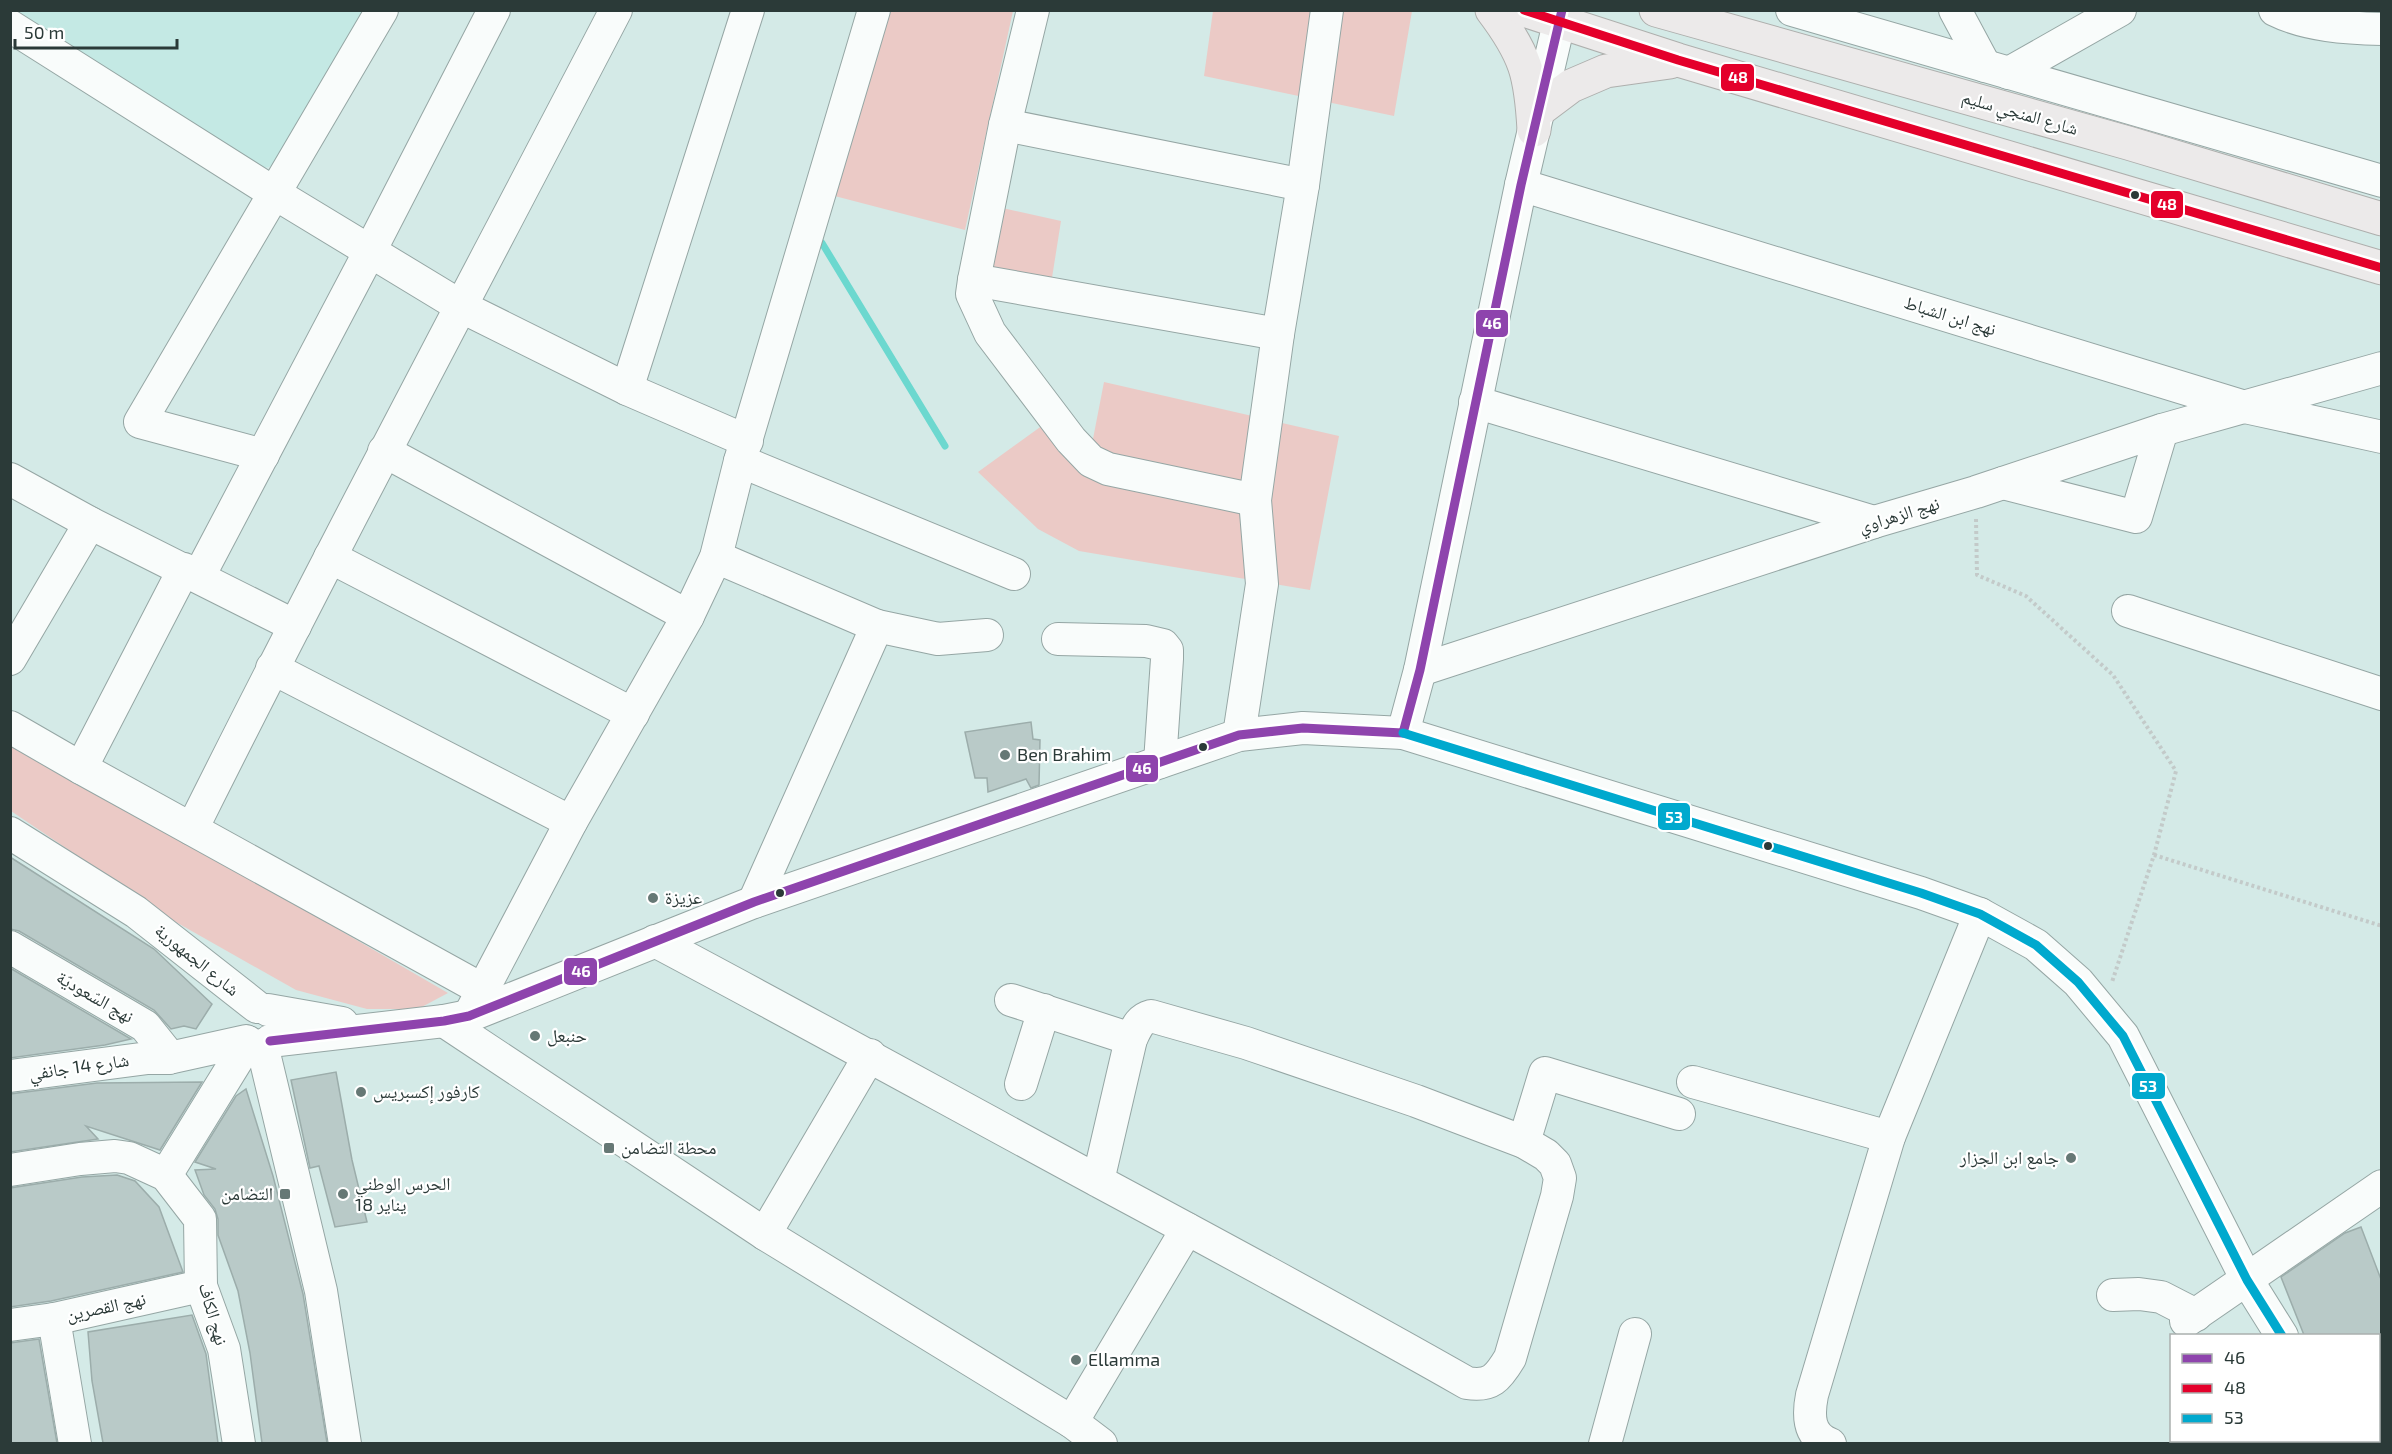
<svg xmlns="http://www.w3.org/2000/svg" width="2392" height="1454" font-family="'Exo 2','Noto Naskh Arabic',sans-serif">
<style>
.built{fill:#c4e9e4}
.green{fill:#ebcac6}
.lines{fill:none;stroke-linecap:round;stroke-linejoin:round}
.stream{stroke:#6cd8cf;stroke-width:7}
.building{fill:#b9cac8;stroke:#9cadab;stroke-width:1.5}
.minor-casing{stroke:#95a6a4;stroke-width:34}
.major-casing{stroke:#aeafad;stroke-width:35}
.path{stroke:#c3cac9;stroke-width:4;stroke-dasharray:3 3;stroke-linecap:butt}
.minor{stroke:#f9fcfb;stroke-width:32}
.major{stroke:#eceaea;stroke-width:33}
.bus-1-casing{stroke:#fff;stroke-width:14}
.bus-2-casing{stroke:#fff;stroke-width:14}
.bus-3-casing{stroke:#fff;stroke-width:14}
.bus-1{stroke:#8e44ad;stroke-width:9}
.bus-2{stroke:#e4002b;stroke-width:9}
.bus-3{stroke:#00a9ce;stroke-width:9}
.bus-dot{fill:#2b3a38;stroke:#fff;stroke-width:2}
.poi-dot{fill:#667875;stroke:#fff;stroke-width:2}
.labels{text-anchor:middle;stroke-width:4.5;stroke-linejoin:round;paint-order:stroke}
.street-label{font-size:18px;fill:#2b3a38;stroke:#fff}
.poi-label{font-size:18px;fill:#2b3a38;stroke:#fff;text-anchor:start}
.line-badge{stroke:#fff;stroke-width:2}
.badge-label{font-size:16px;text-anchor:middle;font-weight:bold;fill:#fff}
</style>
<rect width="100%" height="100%" fill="#d4eae7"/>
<path class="built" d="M10 11H370L281 163 265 168 11 14Z"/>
<g class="green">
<path d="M880 11H1013L965 230 827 194Z"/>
<path d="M1213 11H1412L1394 116 1204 76Z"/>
<path d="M998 207 1061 221 1051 284 986 271Z"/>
<path d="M1104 382 1339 436 1310 590 1079 551 1038 529 978 472 1043 425 1080 473 1092 444Z"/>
<path d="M10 739 448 993 418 1009H367L296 990 174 921 11 811Z"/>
</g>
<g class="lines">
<path class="stream" d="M822 243 945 446"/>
</g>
<g class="building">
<path d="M1031 722 1033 739 1040 740 1039 785 1031 788 1026 779 988 792 987 778H975L965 732Z"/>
<path d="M10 857 154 949 212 1004 196 1029 184 1026 171 1029 154 1010 19 931 10 929Z"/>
<path d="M10 968 131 1039 105 1045 10 1058Z"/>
<path d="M336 1072 352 1160 367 1222 335 1227 319 1166 310 1168 291 1080Z"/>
<path d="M202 1082 160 1150 86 1126 98 1139 10 1152V1094L97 1083Z"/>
<path d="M246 1089 273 1176 303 1294 327 1443H262L250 1353 238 1291 218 1235V1219L215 1209 204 1195 195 1170 216 1169 195 1162 236 1096Z"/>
<path d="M117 1175 135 1181 159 1207 183 1272 51 1301 10 1307V1188L82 1177Z"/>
<path d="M2361 1227 2382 1282V1335H2304L2281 1277 2345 1233Z"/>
<path d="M192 1315 206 1354 218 1443H103L92 1381 88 1332Z"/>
<path d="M39 1339 57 1443H10V1343Z"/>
</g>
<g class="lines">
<defs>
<g id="minor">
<path d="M1033 10 1005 125 974 280 972 294 990 333 1071 440 1091 461 1108 469 1255 500"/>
<path d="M1792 10 2382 181"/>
<path d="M1955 10 1985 66"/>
<path d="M2275 10C2307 26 2347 28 2382 29"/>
<path d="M10 26 274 193 462 307 627 389 747 441"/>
<path d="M2009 73 2120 10"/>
<path d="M1005 125 1303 185"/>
<path d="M1521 185 2245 407 2382 437"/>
<path d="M974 280 1278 334"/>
<path d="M627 389 748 10"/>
<path d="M1475 402 1874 522"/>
<path d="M384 451 688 616"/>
<path d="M263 455 140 422 382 10"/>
<path d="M740 461 1014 574"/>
<path d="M10 479 90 523 295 626"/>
<path d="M2003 483 2136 517 2162 430"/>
<path d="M330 557 633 714"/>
<path d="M716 557 877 626 754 902"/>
<path d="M199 576 370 251 494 10"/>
<path d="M2128 611 2382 694"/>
<path d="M877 626 938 639 987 635"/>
<path d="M1058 639 1146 641 1163 645 1167 650V659L1160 762"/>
<path d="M10 659 90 523"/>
<path d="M272 668 571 822"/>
<path d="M1420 670 1874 522 1976 492 2162 430 2382 368"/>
<path d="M10 727 81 768 483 990"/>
<path d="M1403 733 1921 893 1980 914 2036 945 2078 982 2123 1036 2247 1280 2282 1336"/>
<path d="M1239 735 1262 584 1255 500 1278 334 1303 185 1327 10"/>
<path d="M81 768 184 569"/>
<path d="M192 829C329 554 474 283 616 10"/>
<path d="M10 833 136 912 257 1007"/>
<path d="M655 941C804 1020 952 1102 1100 1182 1223 1248 1346 1314 1467 1383 1491 1387 1498 1378 1510 1358L1557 1196 1560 1178 1555 1164 1546 1155 1524 1142 1416 1101 1246 1043 1151 1016C1139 1019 1136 1029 1131 1039L1098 1181"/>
<path d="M10 947 145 1026 165 1051 169 1058"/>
<path d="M1011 1000 1131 1039"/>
<path d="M268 1010 342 1023"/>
<path d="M469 1016 571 822 688 616 716 557 740 461 874 10"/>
<path d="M444 1021 765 1234 1072 1422 1101 1444"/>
<path d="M270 1041 444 1021 469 1016 754 902 1239 735 1303 728 1403 733 1420 670 1521 185 1562 10"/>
<path d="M262 1045 321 1291 345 1444"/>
<path d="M10 1076 148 1058H169L246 1041"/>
<path d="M1693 1082 1889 1137"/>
<path d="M1021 1084 1044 1010"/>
<path d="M1524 1142 1545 1073 1679 1114"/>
<path d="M10 1170 80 1159 115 1156 129 1158 166 1175 200 1219 201 1286 224 1349 239 1444"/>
<path d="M166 1175 248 1042"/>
<path d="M765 1234 870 1055"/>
<path d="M2113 1295 2139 1294 2161 1297 2196 1315"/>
<path d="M54 1319 75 1444"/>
<path d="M2186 1321 2382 1186"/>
<path d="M10 1325 54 1319 201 1286"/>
<path d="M1072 1422 1187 1229"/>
<path d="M2347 1440 2349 1444"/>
<path d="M1605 1444 1635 1334"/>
<path d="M1830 1444C1808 1436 1808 1415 1812 1395L1889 1137 1980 914"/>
</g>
<g id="major">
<path d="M1492 10C1526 55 1531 75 1534 130"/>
<path d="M1524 10 1678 60 2382 268"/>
<path d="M1656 10 2128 143 2382 219"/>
<path d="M1539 110 1571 86 1606 71 1670 62"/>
</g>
</defs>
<use href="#minor" class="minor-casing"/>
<use href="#major" class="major-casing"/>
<g class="path">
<path d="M1976 519 1977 575 2026 596 2113 675 2176 771 2154 855 2112 982"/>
<path d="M2154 855 2382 926"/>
</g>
<use href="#minor" class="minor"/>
<use href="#major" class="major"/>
<defs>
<path id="bus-1" d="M270 1041 444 1021 469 1016 754 902 1239 735 1303 728 1403 733 1420 670 1521 185 1562 10"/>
<path id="bus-2" d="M1524 10 1678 60 2382 268"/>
<path id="bus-3" d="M1403 733 1921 893 1980 914 2036 945 2078 982 2123 1036 2247 1280 2282 1336"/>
</defs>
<use href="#bus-1" class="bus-1-casing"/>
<use href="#bus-2" class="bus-2-casing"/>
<use href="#bus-3" class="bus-3-casing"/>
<use href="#bus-1" class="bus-1"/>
<use href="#bus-2" class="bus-2"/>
<use href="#bus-3" class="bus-3"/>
</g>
<g class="bus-dot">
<circle cx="2135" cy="195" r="5"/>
<circle cx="1203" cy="747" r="5"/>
<circle cx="1768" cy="846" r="5"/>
<circle cx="780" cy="893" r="5"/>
</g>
<g class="poi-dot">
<circle cx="1005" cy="755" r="6"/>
<circle cx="653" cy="898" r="6"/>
<circle cx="535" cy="1036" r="6"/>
<circle cx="361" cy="1092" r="6"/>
<rect x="603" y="1142" width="12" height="12" rx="3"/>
<circle cx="2071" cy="1158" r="6"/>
<rect x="279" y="1188" width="12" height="12" rx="3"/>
<circle cx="343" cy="1194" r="6"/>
<circle cx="1076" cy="1360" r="6"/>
</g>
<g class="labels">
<g class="street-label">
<text transform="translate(2020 113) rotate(16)" y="6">شارع المنجي سليم</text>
<text transform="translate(1950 316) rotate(17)" y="6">نهج ابن الشباط</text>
<text transform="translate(1899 515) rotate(-17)" y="6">نهج الزهراوي</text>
<text transform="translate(197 960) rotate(39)" y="6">شارع الجمهورية</text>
<text transform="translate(95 997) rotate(30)" y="6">نهج السّعوديّة</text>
<text transform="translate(79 1067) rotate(-8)" y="6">شارع 14 جانفي</text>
<text transform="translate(106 1307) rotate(-12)" y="6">نهج القصرين</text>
<text transform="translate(213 1314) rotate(74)" y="6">نهج الكاف</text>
</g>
<g class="poi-label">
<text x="1017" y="761">Ben Brahim</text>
<text x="665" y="904">عزيزة</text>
<text x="547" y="1042">حنبعل</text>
<text x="373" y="1098">كارفور إكسبريس</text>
<text x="621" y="1154">محطة التضامن</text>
<text x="2059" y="1164" text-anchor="end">جامع ابن الجزار</text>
<text x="355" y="1190">الحرس الوطني<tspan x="355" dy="21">18 يناير</tspan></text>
<text x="273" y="1200" text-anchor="end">التضامن</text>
<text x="1088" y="1366">Ellamma</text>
</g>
</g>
<g class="line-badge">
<rect x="1720" y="63" width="35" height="29" rx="6" fill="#e4002b"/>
<rect x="2150" y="190" width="34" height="29" rx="6" fill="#e4002b"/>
<rect x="1475" y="309" width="34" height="29" rx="6" fill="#8e44ad"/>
<rect x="1125" y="754" width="34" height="29" rx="6" fill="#8e44ad"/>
<rect x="1657" y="802" width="34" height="29" rx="6" fill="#00a9ce"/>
<rect x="563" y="957" width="35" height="29" rx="6" fill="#8e44ad"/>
<rect x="2131" y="1072" width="35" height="28" rx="6" fill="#00a9ce"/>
</g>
<g class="badge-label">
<text x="1738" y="83">48</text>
<text x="2167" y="210">48</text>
<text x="1492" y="329">46</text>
<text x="1142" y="774">46</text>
<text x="1674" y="823">53</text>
<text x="581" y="977">46</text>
<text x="2148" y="1092">53</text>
</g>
<rect width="2392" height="1454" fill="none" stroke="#2b3a38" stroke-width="24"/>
<rect x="2170" y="1334" width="210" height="108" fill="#ffffff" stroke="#aab0af" stroke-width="1.5"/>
<rect x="2182" y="1354" width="30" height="9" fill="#8e44ad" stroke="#aab0af" stroke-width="1.5"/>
<text x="2224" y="1364" font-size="18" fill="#2b3a38">46</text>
<rect x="2182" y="1384" width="30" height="9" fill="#e4002b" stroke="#aab0af" stroke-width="1.5"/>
<text x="2224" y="1394" font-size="18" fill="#2b3a38">48</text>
<rect x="2182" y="1414" width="30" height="9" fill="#00a9ce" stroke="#aab0af" stroke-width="1.5"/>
<text x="2224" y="1424" font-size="18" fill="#2b3a38">53</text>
<path d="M15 39v9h162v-9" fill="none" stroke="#2b3a38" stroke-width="3"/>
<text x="24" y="39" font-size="18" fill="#2b3a38" stroke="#ffffff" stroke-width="4.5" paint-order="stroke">50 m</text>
</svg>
